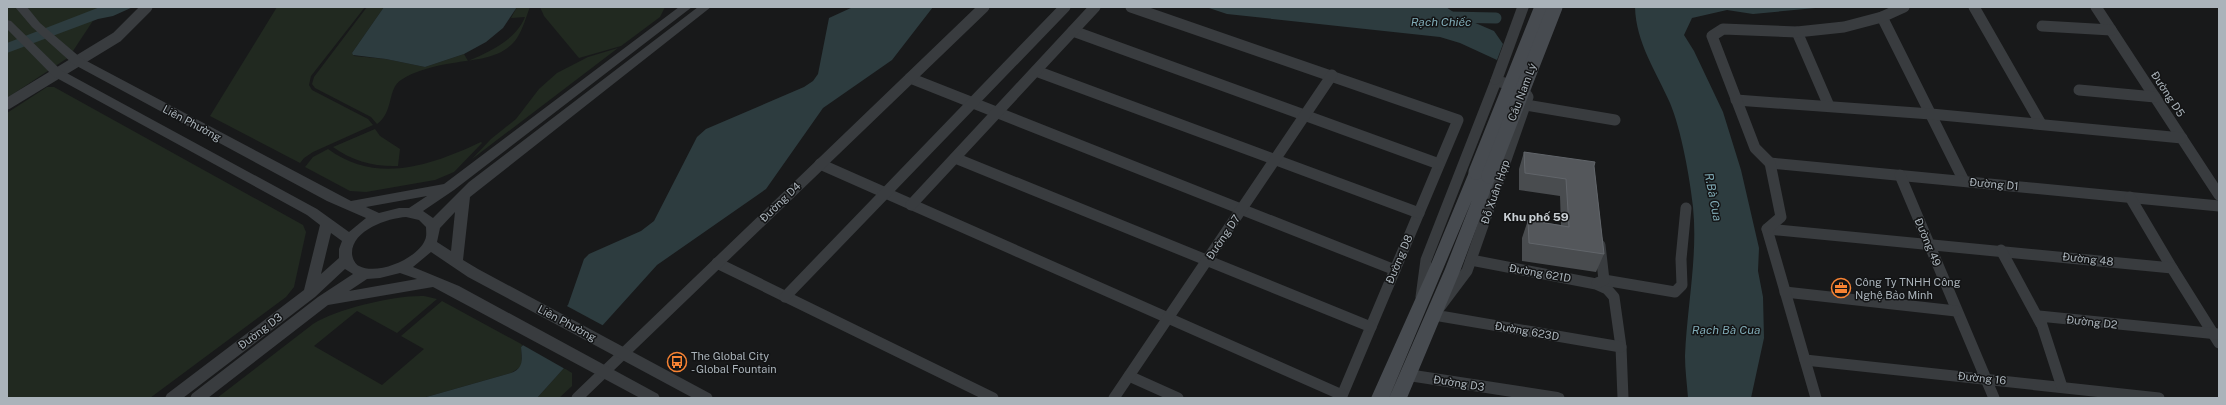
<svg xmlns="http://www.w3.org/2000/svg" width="2226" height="405" font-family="'Public Sans',sans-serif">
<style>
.green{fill:#212920}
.water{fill:#2d3c3f}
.pier{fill:#18191a}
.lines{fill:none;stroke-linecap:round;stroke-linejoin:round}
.canal{stroke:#2d3c3f;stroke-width:11}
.minor{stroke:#393c3f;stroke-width:11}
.tertiary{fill:#393c3f;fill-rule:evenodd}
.secondary{fill:#474b50;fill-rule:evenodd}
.secondary-bridge{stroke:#474b50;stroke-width:15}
.wall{fill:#494c4f}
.building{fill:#54575b;stroke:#61656a}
.labels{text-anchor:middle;stroke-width:3;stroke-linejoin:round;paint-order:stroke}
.street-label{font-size:11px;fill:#aab3ba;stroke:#131415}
.poi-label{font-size:11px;fill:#aab3ba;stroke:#131415;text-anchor:start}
.water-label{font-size:12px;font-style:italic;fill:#80abb6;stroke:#131415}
.neighbourhood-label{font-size:12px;font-weight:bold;fill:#cbd1d6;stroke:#131415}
</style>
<rect width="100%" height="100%" fill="#18191a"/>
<g class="green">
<path d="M7 7H102L69 57 7 98Z"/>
<path d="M277 7H365L311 76 309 85 312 90 368 119 373 125 313 152 304 158 300 163 210 116Z"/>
<path d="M367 7H384L352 53 354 56 386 59 425 67 464 54 468 61C489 52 516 40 525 17L511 18 517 7H530C526 17 523 29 517 38 503 59 475 59 453 63 437 65 414 71 401 80 387 89 394 112 377 124L371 117 315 88 312 84 314 77Z"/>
<path d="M540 7H665L660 17 621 46 579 58 544 16Z"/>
<path d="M618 48 472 159 491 139 516 119 539 89 557 73 588 57Z"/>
<path d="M47 87H54L303 225 306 232 294 287 286 297 150 398H7V113Z"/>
<path d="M375 129 380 136 400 149 398 166C375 167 352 161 333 147Z"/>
<path d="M481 142 482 143 454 172 435 180 366 192 350 191 305 167 313 157 328 149C377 185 432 165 481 142Z"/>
<path d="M424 296 437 299 397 333 357 311 314 346 382 385 424 349 401 336 442 301 523 345 521 347 522 366 511 373 423 398H217L313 324C336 309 396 295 424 296Z"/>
<path d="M564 368 572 373V386L559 398H537Z"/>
</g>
<g class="water">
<path d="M100 7H133L113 16 98 19 7 53V43Z"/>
<path d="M384 7H517L503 28 486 42 464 54 425 67 386 59 353 55 352 53Z"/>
<path d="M853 7H933L892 60 823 108 766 189 657 265 537 398H423L511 373C524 368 522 360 521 347L568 305 584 259 589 254 641 231 654 221 697 137 706 129 804 87 813 81 818 74 829 18Z"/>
<path d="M1206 7H1446L1459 16 1494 31 1503 44 1497 60 1460 43 1440 37 1227 14Z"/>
<path d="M1635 7H1826L1753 14 1727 10 1692 18 1684 35 1694 51 1723 112 1741 170 1759 248 1758 271 1763 297 1764 338 1751 398H1688C1687 384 1685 370 1685 356 1687 306 1698 256 1693 207 1690 178 1681 129 1670 103 1656 71 1636 43 1635 7Z"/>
</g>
<path class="pier" d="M565 305 604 326 565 369 521 344Z"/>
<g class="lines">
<path class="canal" d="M1448 17 1496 18"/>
<g class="minor">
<path d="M1131 7 1458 120 1341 398"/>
<path d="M1974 7 2041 124"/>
<path d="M2096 7 2219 195"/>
<path d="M1882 17 1964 181"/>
<path d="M2042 26 2111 30"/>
<path d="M1073 31 1439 164"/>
<path d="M1797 32 1829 106"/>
<path d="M1036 71 1419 213"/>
<path d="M910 78 1395 270"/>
<path d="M2079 90 2155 97"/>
<path d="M1736 100 1931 114 2182 138"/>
<path d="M7 104 117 37 147 7"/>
<path d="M1526 105 1615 120"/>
<path d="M955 158 1371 327"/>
<path d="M1770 163 2219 206"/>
<path d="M820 164 1342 395"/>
<path d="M1900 175 1994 398"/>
<path d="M2130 197 2172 268"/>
<path d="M911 205 1095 7"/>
<path d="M1767 229 2172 268 2219 343"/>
<path d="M2001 250 2041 324"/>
<path d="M1471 260 1596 284 1607 289 1614 297 1621 347 1623 398"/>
<path d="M717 263 993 398"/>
<path d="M1604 280 1675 292 1682 285 1681 259 1686 208"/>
<path d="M1597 283 1604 280 1600 245"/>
<path d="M1785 292 1956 311"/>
<path d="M785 297 1065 7"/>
<path d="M1421 297 1426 260 1496 81C1508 84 1522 85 1528 97L1467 271 1434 315 1621 347"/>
<path d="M1805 360 2159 398"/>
<path d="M1129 376 1178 398"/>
<path d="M2062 387 2039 316 2218 334"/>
<path d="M577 398 984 7"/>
<path d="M1114 398 1332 75"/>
<path d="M1816 398 1767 229 1781 217 1770 163 1755 148 1712 36 1723 29 1797 32 1844 27 1882 17 1904 7"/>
</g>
<g class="tertiary">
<path d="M15 7H27L40 23 81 58 351 201 444 184 679 7H692L454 190 423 211 433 218 469 182 698 7H711L470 197 463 260 478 269 711 394 713 398H693L468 277 431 252 413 267 459 286 658 394 660 398H640L433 287 328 305 208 398H190L192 394 318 297 353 274 345 269 315 297 183 398H165L167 394 304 290 320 225 307 215 53 76 7 29V20L11 21 61 70 317 209 349 232 366 218 327 201 73 64 32 27ZM427 196 409 208H399L379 213 366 207ZM455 212 451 251 437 242 440 228ZM406 217 419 220 426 227C426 231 427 236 425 240 418 258 378 276 359 266 355 264 352 258 352 253 352 230 388 218 406 217ZM331 233 342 241 339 249V258L321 274ZM400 273 417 279 349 291 367 279 380 278Z"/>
<path d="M1517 7H1529L1502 81 1496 85 1492 84 1490 81Z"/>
<path d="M1408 369 1558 392 1563 394 1565 398H1518L1408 381 1403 379 1401 375 1403 371Z"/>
</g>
<path class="secondary" d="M1476 167 1481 168 1483 172 1482 176 1484 172H1494L1496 176 1461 269 1407 398H1389L1445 269 1472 200 1389 398H1371L1431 264 1469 172 1471 168Z"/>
<g class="secondary-bridge">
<path d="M1476 172 1542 7"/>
<path d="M1489 176 1555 7"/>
</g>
</g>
<path class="wall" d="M1524 152 1594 166 1604 254 1596 272 1522 261V238L1528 220 1561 225 1560 196 1519 190V169Z"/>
<path class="building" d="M1524 152 1595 162 1594 166 1604 254 1529 243 1528 220 1569 227 1566 179 1525 173Z"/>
<defs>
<symbol id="office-ring" viewBox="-11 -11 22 22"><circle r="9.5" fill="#131415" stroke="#f78333" stroke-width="1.5"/><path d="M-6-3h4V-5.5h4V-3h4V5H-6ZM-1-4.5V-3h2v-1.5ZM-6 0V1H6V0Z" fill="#f78333"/></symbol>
<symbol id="bus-ring" viewBox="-11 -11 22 22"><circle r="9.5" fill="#131415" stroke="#f78333" stroke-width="1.5"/><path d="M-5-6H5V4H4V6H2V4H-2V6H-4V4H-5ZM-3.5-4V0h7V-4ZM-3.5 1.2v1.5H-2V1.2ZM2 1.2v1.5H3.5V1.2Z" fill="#f78333"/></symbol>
</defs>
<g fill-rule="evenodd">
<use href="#office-ring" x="1830" y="277" width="22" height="22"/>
<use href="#bus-ring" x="666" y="351" width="22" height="22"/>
</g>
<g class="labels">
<g class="street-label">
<text transform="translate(1522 92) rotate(-69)" y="4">Cầu Nam Lý</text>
<text transform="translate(2168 94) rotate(57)" y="4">Đường D5</text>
<text transform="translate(192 123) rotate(28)" y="4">Liên Phường</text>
<text transform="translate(1994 184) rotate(5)" y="4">Đường D1</text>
<text transform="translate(1495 192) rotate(-71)" y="4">Đỗ Xuân Hợp</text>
<text transform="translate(780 202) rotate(-44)" y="4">Đường D4</text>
<text transform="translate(1223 237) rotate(-56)" y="4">Đường D7</text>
<text transform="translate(1928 242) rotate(67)" y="4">Đường 49</text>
<text transform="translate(1399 259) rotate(-67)" y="4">Đường D8</text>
<text transform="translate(2088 259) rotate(6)" y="4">Đường 48</text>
<text transform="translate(1540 273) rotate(10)" y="4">Đường 621D</text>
<text transform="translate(2092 322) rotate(6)" y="4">Đường D2</text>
<text transform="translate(567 323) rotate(28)" y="4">Liên Phường</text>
<text transform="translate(260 331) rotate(-37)" y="4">Đường D3</text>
<text transform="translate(1527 331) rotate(10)" y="4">Đường 623D</text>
<text transform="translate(1982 378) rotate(6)" y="4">Đường 16</text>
<text transform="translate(1459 383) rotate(9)" y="4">Đường D3</text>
</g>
<g class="poi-label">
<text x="1855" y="286">Công Ty TNHH Công<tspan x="1855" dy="13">Nghệ Bảo Minh</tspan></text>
<text x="691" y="360">The Global City<tspan x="691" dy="13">- Global Fountain</tspan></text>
</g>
<g class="water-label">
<text x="1441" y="26">Rạch Chiếc</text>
<text transform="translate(1713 197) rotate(79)" y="4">R.Bà Cua</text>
<text x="1726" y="334">Rạch Bà Cua</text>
</g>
<g class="neighbourhood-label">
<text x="1536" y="221">Khu phố 59</text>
</g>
</g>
<rect width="2226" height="405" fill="none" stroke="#aab3ba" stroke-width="16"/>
</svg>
